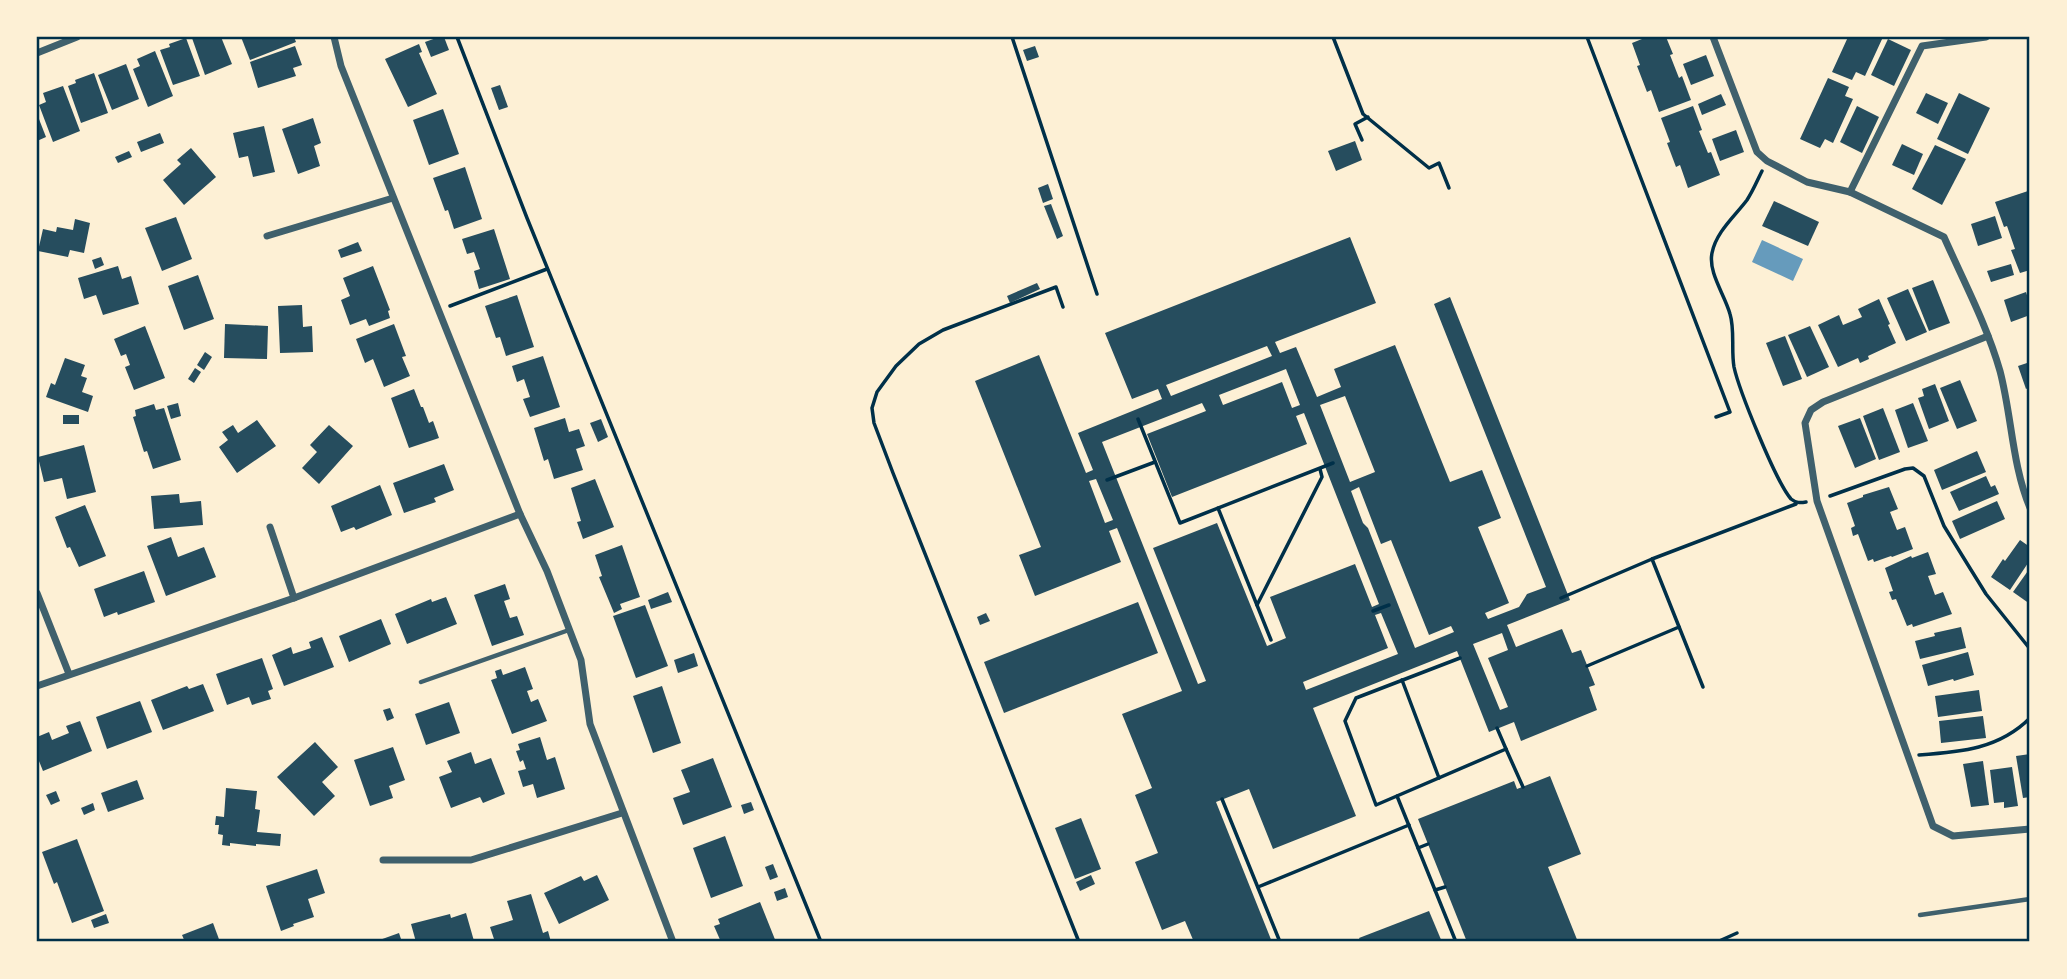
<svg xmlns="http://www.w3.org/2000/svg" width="2067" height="979" font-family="'Golos Text',sans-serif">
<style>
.water{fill:#669bbc}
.building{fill:#264d5e;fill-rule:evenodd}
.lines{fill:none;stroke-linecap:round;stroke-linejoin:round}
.path{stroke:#003049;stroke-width:3.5}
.service{stroke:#3f606c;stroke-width:4.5}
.minor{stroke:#3f606c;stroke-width:7}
.neatline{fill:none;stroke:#003049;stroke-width:2.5}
</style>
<rect width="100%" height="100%" fill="#fdf0d5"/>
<path class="water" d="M1762 240 1803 259 1793 281 1752 262Z"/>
<g class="building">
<path d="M195 37H221L232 64 205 75 192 38Z"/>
<path d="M241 37H294L296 42 250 60Z"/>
<path d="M439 37H444L449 50 431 57 425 42Z"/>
<path d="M1647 37H1666L1673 54 1670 55 1679 78 1682 76 1691 100 1659 112 1651 90 1647 92 1637 66 1640 65 1632 43Z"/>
<path d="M1848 37H1883L1865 76 1856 72 1852 80 1832 72Z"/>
<path d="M186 38 200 76 173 85 160 50 170 47 169 44Z"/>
<path d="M1888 39 1911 50 1894 86 1871 75Z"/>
<path d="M419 44 422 52 419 53 437 94 408 107 385 59Z"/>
<path d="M295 46 302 65 293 68 296 76 258 88 250 62Z"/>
<path d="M1035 46 1039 57 1027 61 1023 50Z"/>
<path d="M155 51 173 96 148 107 133 69 140 66 137 59Z"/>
<path d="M1706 55 1714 76 1691 85 1683 64Z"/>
<path d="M126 64 139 99 112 110 98 75Z"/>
<path d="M94 73 108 113 81 123 68 86 76 83 75 80Z"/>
<path d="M1828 78 1849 87 1845 96 1853 99 1833 143 1825 139 1820 148 1800 139Z"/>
<path d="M500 85 508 107 499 110 491 88Z"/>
<path d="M63 86 80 131 53 142 39 105 46 102 43 93Z"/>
<path d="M1926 93 1948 103 1938 124 1916 113Z"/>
<path d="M1959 93 1990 108 1968 154 1937 139Z"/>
<path d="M1721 94 1726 105 1702 115 1698 104Z"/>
<path d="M1693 106 1702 130 1699 131 1708 153 1711 152 1720 175 1688 188 1680 165 1676 167 1667 143 1670 142 1661 118Z"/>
<path d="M1857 106 1879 117 1862 153 1840 142Z"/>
<path d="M443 109 459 154 429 165 413 120Z"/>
<path d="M37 114 46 137 37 141Z"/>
<path d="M313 118 321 143 314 146 320 166 298 174 282 129Z"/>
<path d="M264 126 275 172 253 177 248 156 239 158 233 133Z"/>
<path d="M1736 130 1744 152 1720 161 1712 139Z"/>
<path d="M160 133 164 143 141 152 137 142Z"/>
<path d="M1355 141 1362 160 1336 171 1328 151Z"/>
<path d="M1902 144 1923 154 1914 175 1892 165Z"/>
<path d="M1935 145 1966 159 1942 205 1912 189Z"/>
<path d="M191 148 216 177 184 205 163 180 181 164 177 160Z"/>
<path d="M129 151 132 157 118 163 115 157Z"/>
<path d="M465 167 482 219 454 229 448 210 445 211 433 178Z"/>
<path d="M1048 184 1053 199 1043 203 1038 188Z"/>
<path d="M2028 191 2030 197V270L2020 273 2011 250 2015 249 2007 226 2004 227 1995 202Z"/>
<path d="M1774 201 1819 222 1808 246 1762 226Z"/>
<path d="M1051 204 1063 236 1057 239 1044 206Z"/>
<path d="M1995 216 2002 238 1978 246 1971 224Z"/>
<path d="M176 217 192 259 162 271 145 228Z"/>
<path d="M75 219 90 223 84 253 70 250 68 257 38 251 43 229 56 232 57 227 73 230Z"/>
<path d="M494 229 510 279 479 289 474 271 480 269 474 252 467 254 462 239Z"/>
<path d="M1350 237 1376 303 1275 342 1280 353 1296 347 1317 397 1341 387 1334 369 1395 345 1450 482 1482 470 1501 518 1478 527 1509 603 1485 613 1488 619 1519 607 1527 594 1546 587 1434 304 1450 297 1570 600 1507 625 1516 647 1562 629 1572 653 1581 650 1595 685 1589 687 1597 710 1521 741 1514 722 1489 732 1457 651 1313 708 1356 816 1273 849 1249 789 1216 802 1272 942H1194L1185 921 1162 930 1135 862 1158 853 1135 795 1152 788 1122 714 1182 691 1117 528 1109 531 1121 562 1035 596 1019 555 1041 547 975 381 1039 355 1086 473 1093 470 1078 433 1162 399 1158 389 1132 399 1105 333ZM1267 346 1272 356 1171 396 1166 385ZM1286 369 1300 405 1292 408 1282 382 1223 405 1219 395ZM1345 396 1375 472 1350 482 1320 405ZM1202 403 1206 411 1147 434 1172 497 1307 444 1296 416 1304 413 1379 604 1372 607 1355 564 1270 597 1286 638 1267 646 1217 523 1153 548 1206 681 1198 684 1102 442ZM1096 479 1113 520 1105 523 1089 481ZM1359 487 1381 544 1391 540 1429 635 1451 626 1454 632 1415 648 1368 528 1363 523 1351 491ZM1381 613 1398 654 1306 690 1303 682 1388 648 1375 615ZM1502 633 1508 650 1488 658 1508 707 1500 710 1473 644Z"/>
<path d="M358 242 362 251 341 258 338 250Z"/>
<path d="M101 257 104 265 95 269 92 260Z"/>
<path d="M2011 264 2014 275 1991 282 1987 271Z"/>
<path d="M118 266 122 279 131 276 139 304 103 315 96 295 84 299 78 278Z"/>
<path d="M373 266 390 310 388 311 390 318 369 326 366 319 350 325 341 300 350 296 343 278Z"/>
<path d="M198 275 214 319 184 330 168 286Z"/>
<path d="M1933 280 1950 323 1929 331 1912 288Z"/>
<path d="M1037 283 1040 289 1010 303 1007 296Z"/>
<path d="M1908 289 1927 332 1906 341 1887 298Z"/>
<path d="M2026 292 2030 305V315L2011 322 2004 300Z"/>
<path d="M517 295 534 347 506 356 500 337 496 338 485 306Z"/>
<path d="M1879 299 1890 324 1888 325 1896 343 1868 356 1869 359 1860 363 1858 358 1838 367 1818 325 1839 315 1843 325 1862 317 1858 309Z"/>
<path d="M302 305 303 327 312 326 313 352 280 353 278 306Z"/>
<path d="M225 324 268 326 267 359 224 358Z"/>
<path d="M394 324 406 356 402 357 410 376 384 387 373 359 365 363 356 339Z"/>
<path d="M145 326 165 378 134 390 125 367 130 365 126 354 121 356 114 339Z"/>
<path d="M1810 326 1829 367 1807 377 1788 335Z"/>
<path d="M1785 336 1802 379 1783 386 1766 343Z"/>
<path d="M205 352 212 357 204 370 197 365Z"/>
<path d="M543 356 560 407 530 417 523 399 530 397 524 379 517 382 512 366Z"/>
<path d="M65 358 85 365 81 376 87 378 82 392 93 396 88 412 46 397 51 383 55 385Z"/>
<path d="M2030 362V387L2026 389 2018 366Z"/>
<path d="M195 368 201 372 194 383 188 379Z"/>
<path d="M1960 380 1977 421 1957 429 1940 388Z"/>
<path d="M1935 384 1949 421 1929 429 1918 398 1924 396 1922 389Z"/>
<path d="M414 389 421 407H423L429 423 433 421 439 438 409 448 391 398Z"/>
<path d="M178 403 181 416 171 419 167 406Z"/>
<path d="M1913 403 1928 441 1908 448 1895 410Z"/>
<path d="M154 404 156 410 164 408 181 460 153 469 147 451 144 452 133 417 136 416 135 410Z"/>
<path d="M1883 408 1900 452 1879 460 1863 416Z"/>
<rect x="63" y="415" width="16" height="9"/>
<path d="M565 418 569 432 579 429 585 446 576 449 583 470 554 479 548 459 544 461 534 428Z"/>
<path d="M1860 418 1876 459 1855 468 1838 426Z"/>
<path d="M601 419 608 437 598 442 590 423Z"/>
<path d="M257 420 276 446 237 473 219 447 228 440 222 432 233 425 238 433Z"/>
<path d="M329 425 353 446 319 484 302 468 317 452 310 445Z"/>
<path d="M84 445 96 492 67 499 62 478 44 482 38 457Z"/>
<path d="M1977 451 1986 472 1942 490 1934 470Z"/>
<path d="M444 464 454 490 434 498 436 502 404 513 393 483Z"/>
<path d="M1986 476 1991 487 1995 485 1999 494 1959 511 1950 492Z"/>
<path d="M595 479 614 527 583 539 577 522 581 521 571 488Z"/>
<path d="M380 485 392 515 356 530 354 527 341 532 331 506Z"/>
<path d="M1889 487 1898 509 1890 512 1897 530 1905 527 1913 549 1892 557 1891 556 1874 562 1873 559 1868 561 1858 534 1853 536 1851 528 1855 526 1847 503 1863 497V495Z"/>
<path d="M179 494 180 503 201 501 203 525 154 529 151 496Z"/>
<path d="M1997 501 2005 519 1960 539 1952 521Z"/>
<path d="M85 505 106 556 79 567 70 547 67 548 55 517Z"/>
<path d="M171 537 178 557 204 547 216 577 166 596 147 546Z"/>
<path d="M2020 540 2030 547V560L2010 590 1991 577 2003 559 2005 561Z"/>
<path d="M622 545 640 597 620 604 622 609 614 613 599 577 602 576 595 555Z"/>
<path d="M1928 552 1936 574 1928 576 1935 595 1943 592 1952 614 1913 627 1912 624 1907 626 1896 599 1892 600 1889 592 1893 591 1885 568 1911 556 1912 558Z"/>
<path d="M2030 568V604L2013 592Z"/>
<path d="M144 571 155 602 118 615 117 612 104 617 94 589Z"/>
<path d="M505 584 510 599 504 601 510 618 517 616 524 635 492 646 474 595Z"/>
<path d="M668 592 672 602 651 609 648 600Z"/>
<path d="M446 597 457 624 407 644 395 614 431 599 432 602Z"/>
<path d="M1138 602 1158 653 1004 713 984 662Z"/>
<path d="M645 605 668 666 636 678 613 616Z"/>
<path d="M986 613 990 621 980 625 977 617Z"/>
<path d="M381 619 391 644 349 662 339 636Z"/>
<path d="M1961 627 1966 648 1920 659 1915 641 1935 636 1934 633Z"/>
<path d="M322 637 334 667 284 686 272 655 291 647 293 654 311 648 309 642Z"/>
<path d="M1968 652 1974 675 1954 681 1953 679 1928 686 1922 665Z"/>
<path d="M694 653 698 666 678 673 674 660Z"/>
<path d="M262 658 273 689 268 691 271 699 252 705 249 697 227 705 216 674Z"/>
<path d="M525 667 533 689 527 691 531 702 538 699 547 721 512 734 491 680 497 678 495 671 501 669 503 675Z"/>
<path d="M203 684 214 711 163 730 151 700 187 686 189 689Z"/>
<path d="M662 686 681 743 653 753 633 696Z"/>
<path d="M1979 690 1982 711 1938 717 1935 696Z"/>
<path d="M140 701 152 732 107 749 96 717Z"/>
<path d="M449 702 460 733 426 745 415 714Z"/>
<path d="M390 708 394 718 387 721 383 710Z"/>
<path d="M1983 716 1986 738 1941 743 1939 721Z"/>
<path d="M80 721 92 751 43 771 37 756V737L49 732 52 740 69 733 66 726Z"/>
<path d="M540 737 547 760 555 757 565 789 537 798 533 784 523 787 518 771 526 769 523 760 520 762 516 751 520 750 518 744Z"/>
<path d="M315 742 338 767 322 782 335 796 314 816 277 777Z"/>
<path d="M393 747 405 780 389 786 393 798 370 806 354 760Z"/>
<path d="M471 752 475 764 491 758 505 794 483 803 480 797 451 808 439 777 452 772 447 761Z"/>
<path d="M2030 754V797L2023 798 2016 756Z"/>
<path d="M713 758 732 807 683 825 673 798 690 792 681 770Z"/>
<path d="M1983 761 1989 805 1971 807 1963 764Z"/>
<path d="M2012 767 2018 806 2004 808V802L1994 803 1990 770Z"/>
<path d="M1550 776 1581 854 1548 867 1578 942H1467L1418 819 1514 781 1517 789Z"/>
<path d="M137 780 144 799 108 812 101 793Z"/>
<path d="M226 788 257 791 255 809 260 810 257 832 281 834 280 846 256 844V846L230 843V846L222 845 223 835 218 834 219 825H215L216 816 224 817Z"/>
<path d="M56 791 60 801 51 805 46 795Z"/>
<path d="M751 802 754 810 744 814 741 805Z"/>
<path d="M93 803 95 810 84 815 81 808Z"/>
<path d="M1081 818 1101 869 1075 879 1055 828Z"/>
<path d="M725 836 743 886 711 898 693 848Z"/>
<path d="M77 839 104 911 72 923 57 882 54 884 42 852Z"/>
<path d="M773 864 778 877 770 880 765 867Z"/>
<path d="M317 869 325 893 308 899 314 917 293 924 294 926 281 931 266 886Z"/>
<path d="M597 875 609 900 559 924 544 893 581 876 584 881Z"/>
<path d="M1091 875 1095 884 1080 891 1076 882Z"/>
<path d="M785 888 788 897 777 901 774 892Z"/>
<path d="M531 894 543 933 548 931 551 942H495L490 927 513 920 507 901Z"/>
<path d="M760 902 776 942H741V940L735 942H721L714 926 720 924 718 919Z"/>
<path d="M1429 911 1442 942H1361L1359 938Z"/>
<path d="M466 913 474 941 416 942 411 924 450 914 451 918Z"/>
<path d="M106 914 109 923 94 928 91 920Z"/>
<path d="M213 923 220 942H185L182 935Z"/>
<path d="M399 933 402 942H374Z"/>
</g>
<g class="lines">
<g class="path">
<path d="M457 37 527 218 821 942"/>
<path d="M1012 37 1097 294"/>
<path d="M1333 37 1363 114 1429 168 1439 163 1449 188"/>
<path d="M1587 37 1730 412 1716 417"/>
<path d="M1362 140 1355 124 1368 117"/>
<path d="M1762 171C1757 181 1753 191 1747 200 1735 216 1716 232 1712 253 1708 273 1725 295 1730 314 1735 330 1731 350 1734 367 1739 390 1776 482 1791 499 1796 503 1800 503 1806 502"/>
<path d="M450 306 547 269"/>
<path d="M1063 307 1056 287 943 330 919 344 896 366 877 392 872 408 874 423 893 473 1079 942"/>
<path d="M1138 419 1180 523 1333 463"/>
<path d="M1107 480 1155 462"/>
<path d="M1830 496 1905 469 1913 468 1924 476 1944 526 1968 565 1986 594 2030 649"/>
<path d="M1218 508 1271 640"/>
<path d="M1652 559 1703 687"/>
<path d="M1561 598 1652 559 1796 504"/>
<path d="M1257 605 1322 477 1320 469"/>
<path d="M1373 611 1389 605"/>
<path d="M1460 658 1356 698 1345 721 1376 805 1506 749 1497 728"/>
<path d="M1587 666 1679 627"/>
<path d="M1402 680 1439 778"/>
<path d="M1506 749 1523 787"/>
<path d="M1919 755C1961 752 1999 749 2030 718"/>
<path d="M1397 796 1456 942"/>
<path d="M1222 799 1280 942"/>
<path d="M1418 848 1428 844"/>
<path d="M1258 887 1409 825"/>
<path d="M1435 890 1445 887"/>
<path d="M1717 942 1737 933"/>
</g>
<g class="service">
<path d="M421 682 569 630"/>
<path d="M1920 915 2030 899"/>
</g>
<g class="minor">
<path d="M334 37 341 66 520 514 547 571 581 660 590 724 673 942"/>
<path d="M1713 37 1757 152 1767 161 1807 182 1850 192 1944 237C1963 280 1987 325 2000 371 2012 417 2012 465 2030 508"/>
<path d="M37 53 77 37"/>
<path d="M1850 192 1922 46 1986 37"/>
<path d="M267 236 393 198"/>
<path d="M1988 336 1823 402 1811 410 1805 423 1817 501 1933 826 1953 836 2030 829"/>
<path d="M270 527 294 598"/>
<path d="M37 593 69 674"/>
<path d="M37 686 294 598 520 514"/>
<path d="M383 860H471L622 813"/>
</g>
</g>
<rect width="2067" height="979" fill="none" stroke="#fdf0d5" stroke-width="77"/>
<rect x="38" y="38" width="1990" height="902" class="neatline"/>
</svg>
